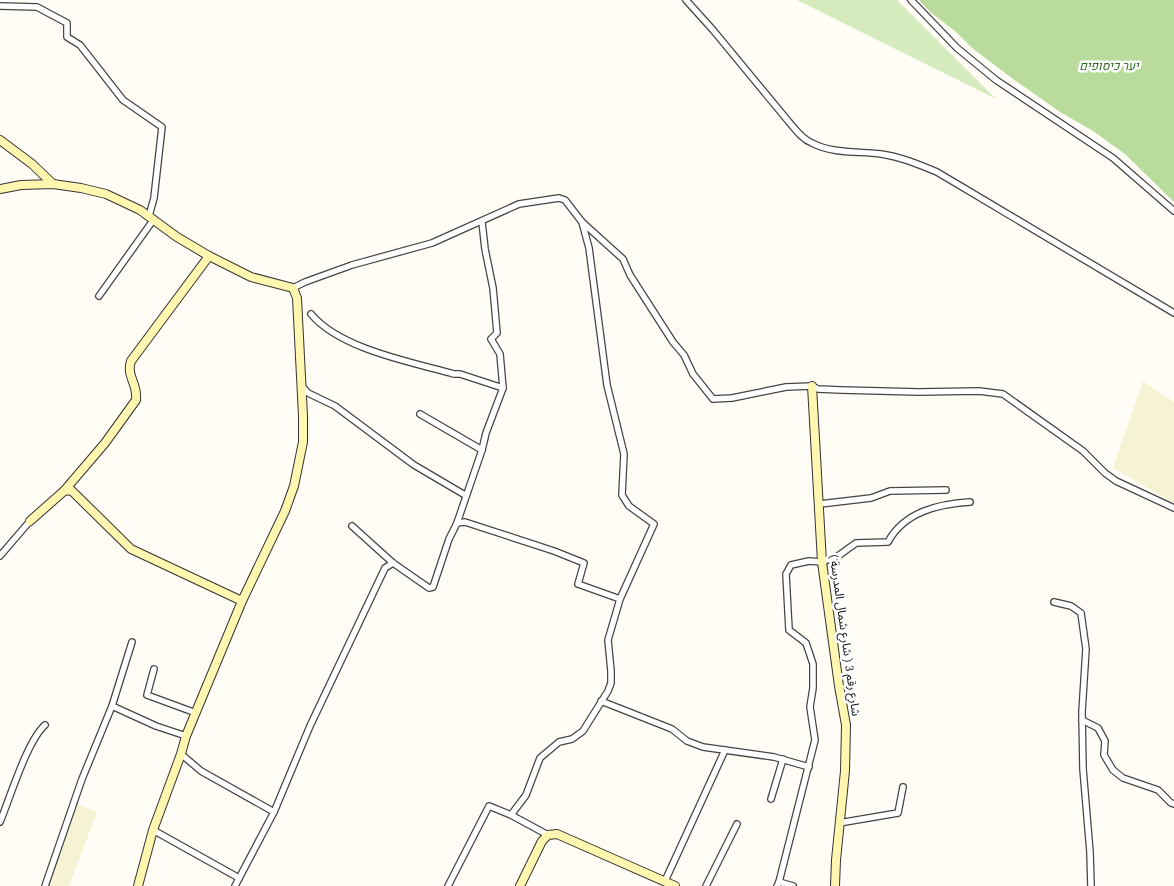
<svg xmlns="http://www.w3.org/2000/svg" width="1174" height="886" font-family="'Source Serif 4','Noto Sans Arabic',Heebo,serif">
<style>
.farmland{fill:#f6f3d4}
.green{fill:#d5ebbd}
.forest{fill:#b9dc9c}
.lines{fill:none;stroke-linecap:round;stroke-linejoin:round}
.street-casing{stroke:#444;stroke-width:8}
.secondary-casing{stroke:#333;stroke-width:10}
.street{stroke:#fff;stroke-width:5.5}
.secondary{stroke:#fff6b0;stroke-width:8}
.labels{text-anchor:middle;stroke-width:5;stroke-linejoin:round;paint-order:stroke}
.park-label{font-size:12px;font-style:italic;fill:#2f6b1f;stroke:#fff}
.street-label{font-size:12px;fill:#111;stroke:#fff}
</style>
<rect width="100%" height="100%" fill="#fffdf5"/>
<g class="farmland">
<path d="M1143 381 1174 402V503L1113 468Z"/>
<path d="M76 804 97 812 69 886H46Z"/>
</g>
<path class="green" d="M797 0H897L996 99Z"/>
<path class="forest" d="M919 0H1174V202L1125 154 1093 131 1060 112 1013 79 972 48 956 32 929 11Z"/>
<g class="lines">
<defs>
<g id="street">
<path d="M686 0 713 30 789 122C796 130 802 139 812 143 833 154 858 151 881 154 901 157 918 164 937 172L1174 313"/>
<path d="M911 0 957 48 996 80 1113 158 1174 211"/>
<path d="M0 6 37 7 67 23V37L80 45 123 100 162 127 154 198 149 216"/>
<path d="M293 288 305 282 352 265 432 243 519 204 559 198 565 200 582 222 623 259 630 275 673 342 684 355 693 374 713 399 732 398 786 387 812 386 818 389 841 390 919 392 979 391 1003 394 1083 451 1105 473 1116 481 1174 508"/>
<path d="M99 296 154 219"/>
<path d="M311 314C340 349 411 362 454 374H460L503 388"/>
<path d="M302 386 308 393 335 406 414 465 465 495"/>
<path d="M420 414 482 450"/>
<path d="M820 504 871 498 890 491 946 490"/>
<path d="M457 523 482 450 486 433 503 388 500 354 491 339 497 333 493 288 485 249 482 222"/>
<path d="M352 526 393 563 429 588 433 587 449 539 457 523 465 522 554 551 584 563 578 584 620 599"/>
<path d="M0 556 30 521"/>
<path d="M1054 602 1071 606 1081 613 1086 649 1082 712 1083 769 1090 852 1091 886"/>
<path d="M154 669 147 695 196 713"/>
<path d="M601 701 672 729 687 741 703 747 774 757 809 767"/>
<path d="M112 706 156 726 186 736"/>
<path d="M1082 720 1098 728 1105 741 1104 755 1113 770 1123 778 1158 790 1171 803 1174 804"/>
<path d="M181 754 201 771 274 812"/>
<path d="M771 799 783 759"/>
<path d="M511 815 548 835"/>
<path d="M0 822C10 798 27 741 45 725"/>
<path d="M839 823 898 813 903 787"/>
<path d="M153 830 239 878"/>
<path d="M665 881 725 750"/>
<path d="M779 882 793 886"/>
<path d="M45 886 82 779 112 706 132 642"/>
<path d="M235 886 274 812 310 726 385 568 393 563"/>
<path d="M448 886 489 806 511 815 526 795 540 758 559 742 572 739 583 731 608 691 611 683V671L608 640 620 599 654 524 629 506 622 495 624 454 607 385 589 248 582 222"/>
<path d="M706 886 737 824"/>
<path d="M777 886 779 882 815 740 810 707 813 688V664L806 643 789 630 786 574 791 565 809 561 822 562 838 556 856 543 888 542C904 512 938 504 970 502"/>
</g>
<g id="secondary">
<path d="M0 140 32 164 53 184"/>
<path d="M0 189 21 185 53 184 81 188 106 194 140 210 177 237 209 256 251 277 293 288 297 298 303 416V442L294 486 285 511 242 601 186 736 181 754 153 830 138 886"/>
<path d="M812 386 822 562 839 686 846 725 845 771 836 860 835 886"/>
<path d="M64 491 105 443 136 400C138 383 126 377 131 361L209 256"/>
<path d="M30 521 64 491 71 490 131 549 242 601"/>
<path d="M520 886 542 841 548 835 557 834 675 886"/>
</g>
</defs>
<use href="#street" class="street-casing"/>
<use href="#secondary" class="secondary-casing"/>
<use href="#street" class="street"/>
<use href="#secondary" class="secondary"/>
</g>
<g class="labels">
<g class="park-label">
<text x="1109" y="70">יער כיסופים</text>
</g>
<g class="street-label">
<text transform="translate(845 635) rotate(82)" y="4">شارع رقم 3 ( شارع شمال المدرسة )</text>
</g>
</g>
</svg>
